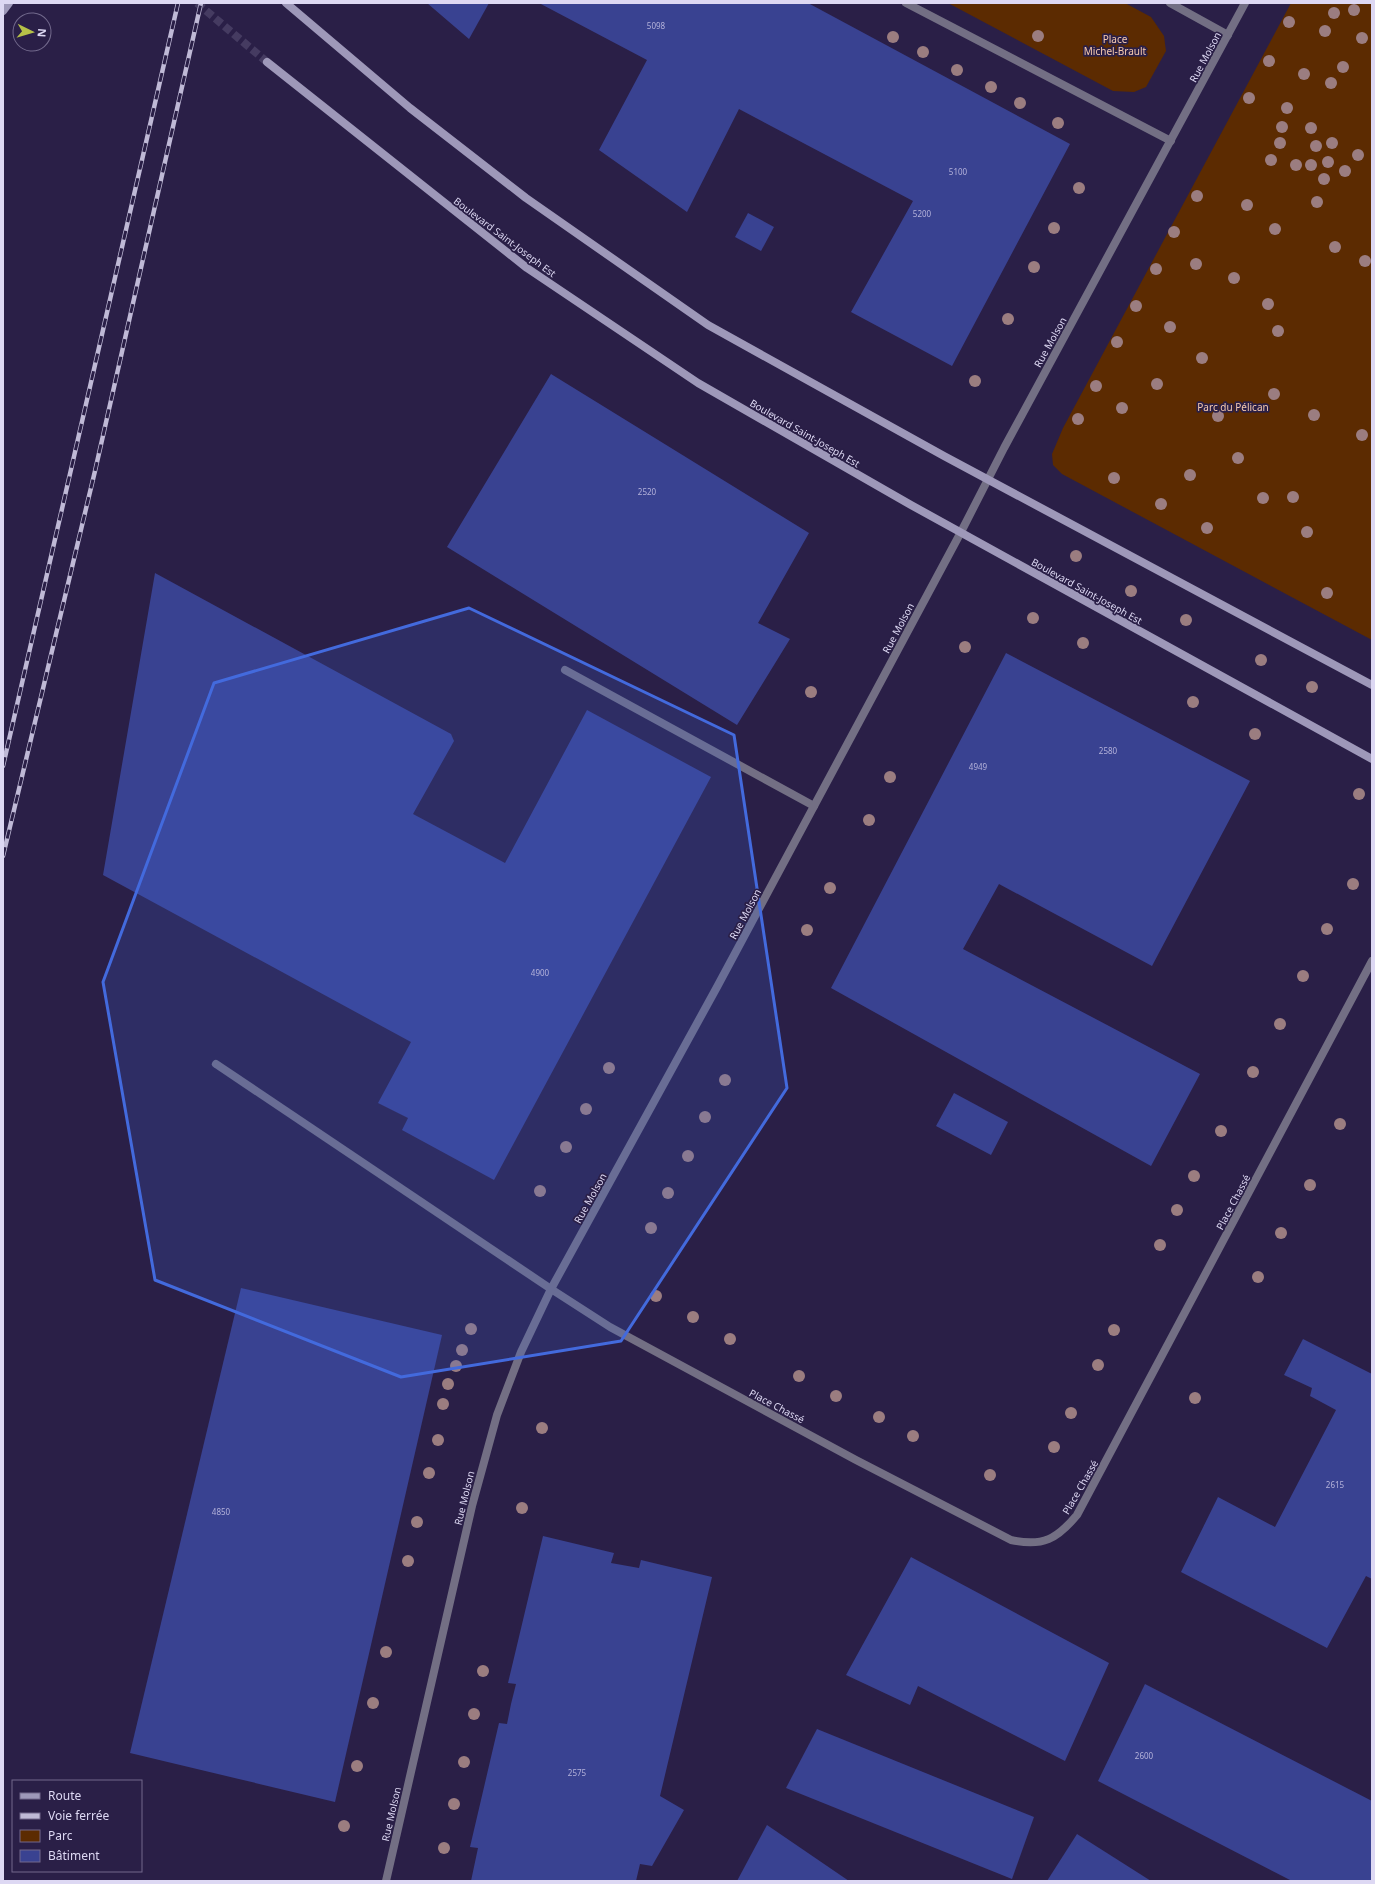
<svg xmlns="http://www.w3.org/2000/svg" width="1375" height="1884" font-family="'Noto Sans',sans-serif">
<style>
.green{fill:#5c2b01}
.building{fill:#394291}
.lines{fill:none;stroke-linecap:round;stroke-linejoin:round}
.secondary-tunnel{stroke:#453b61;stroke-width:8;stroke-dasharray:8 4;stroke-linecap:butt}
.service{stroke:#736f84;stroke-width:8}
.minor{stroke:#736f84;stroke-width:8}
.secondary{stroke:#9e98b9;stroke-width:8}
.rail-casing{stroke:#bfb9d6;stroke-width:4.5}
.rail{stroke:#2a1f47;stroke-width:3;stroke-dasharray:9;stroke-linecap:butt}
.tree{fill:#9b7d80}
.marked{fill:#436add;fill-opacity:0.2;stroke:#436add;stroke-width:3;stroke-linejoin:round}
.labels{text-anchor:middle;stroke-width:3.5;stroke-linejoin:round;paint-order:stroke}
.number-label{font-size:8px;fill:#b4b2da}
.park-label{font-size:10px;fill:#f7caae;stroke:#2a1f47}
.street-label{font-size:10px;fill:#ddd8f3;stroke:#2a1f47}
</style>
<rect width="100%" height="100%" fill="#2a1f47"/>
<g class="green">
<path d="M948 3H1125L1151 17 1164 36 1166 51 1146 87 1134 92 1113 91Z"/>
<path d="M1291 3H1372V640L1062 474 1053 465 1052 454 1063 428Z"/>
</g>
<g class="building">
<path d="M427 3H489L469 39Z"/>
<path d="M539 3H808L1070 144 952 366 851 312 913 201 739 109 687 212 599 150 647 60Z"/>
<path d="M748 213 774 227 761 251 735 237Z"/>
<path d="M551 374 809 533 758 623 790 639 737 725 447 547Z"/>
<path d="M155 573 451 734 454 741 413 814 505 863 587 710 711 777 494 1180 402 1130 408 1118 378 1103 411 1042 103 875Z"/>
<path d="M1006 653 1250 781 1152 966 999 884 963 949 1200 1074 1151 1166 831 988Z"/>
<path d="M954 1093 1008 1122 991 1155 936 1126Z"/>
<path d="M241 1288 442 1335 335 1802 130 1753Z"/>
<path d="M1303 1339 1372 1374V1579L1366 1576 1327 1648 1181 1572 1218 1497 1275 1527 1336 1410 1310 1396 1312 1388 1284 1375Z"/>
<path d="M543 1536 614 1553 611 1563 639 1568 641 1560 712 1577 660 1796 684 1810 652 1866 640 1864 636 1881H471L478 1848 470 1847 499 1723 507 1724 511 1704 516 1684 508 1683Z"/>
<path d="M911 1557 1109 1663 1065 1761 918 1686 910 1705 846 1675Z"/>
<path d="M1145 1684 1372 1801V1881H1292L1098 1781Z"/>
<path d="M817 1729 1034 1817 1012 1879 786 1788Z"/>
<path d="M767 1825 849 1881H737Z"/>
<path d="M1077 1834 1151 1881H1047Z"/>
</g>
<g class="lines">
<path class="secondary-tunnel" d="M197 3 267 62"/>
<g class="service">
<path d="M565 670 814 806"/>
<path d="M216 1064 551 1289"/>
</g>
<g class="minor">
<path d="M906 3 1171 141"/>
<path d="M1170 3 1228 35"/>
<path d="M551 1289 610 1327 856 1460 1011 1540C1043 1547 1057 1539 1077 1515L1372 961"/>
<path d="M386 1881 472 1506 497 1415 521 1352 551 1289 717 987 961 532 1004 448 1245 3"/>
</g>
<g class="secondary">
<path d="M286 3 410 108 526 198 708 325 944 456 1372 685"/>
<path d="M3 11 9 3"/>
<path d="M267 62 527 268 698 383 911 505 1372 759"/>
</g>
<defs>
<g id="rail">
<path d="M3 766 178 3"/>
<path d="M3 856 95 471 201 3"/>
</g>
</defs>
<use href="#rail" class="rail-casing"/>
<use href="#rail" class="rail"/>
</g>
<g class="tree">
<circle cx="1354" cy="10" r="6"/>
<circle cx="1334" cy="13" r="6"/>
<circle cx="1289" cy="22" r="6"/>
<circle cx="1325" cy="31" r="6"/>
<circle cx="1038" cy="36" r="6"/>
<circle cx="893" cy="37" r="6"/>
<circle cx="1362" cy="38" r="6"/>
<circle cx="923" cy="52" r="6"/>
<circle cx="1269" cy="61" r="6"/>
<circle cx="1343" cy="67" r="6"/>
<circle cx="957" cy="70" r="6"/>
<circle cx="1304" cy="74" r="6"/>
<circle cx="1331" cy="83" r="6"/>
<circle cx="991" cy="87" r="6"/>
<circle cx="1249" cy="98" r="6"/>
<circle cx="1020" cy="103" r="6"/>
<circle cx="1287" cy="108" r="6"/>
<circle cx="1058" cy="123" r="6"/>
<circle cx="1282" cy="127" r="6"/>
<circle cx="1311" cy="128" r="6"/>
<circle cx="1280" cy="143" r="6"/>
<circle cx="1332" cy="143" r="6"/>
<circle cx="1316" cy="146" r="6"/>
<circle cx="1358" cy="155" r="6"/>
<circle cx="1271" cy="160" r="6"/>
<circle cx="1328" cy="162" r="6"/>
<circle cx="1296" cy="165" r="6"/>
<circle cx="1311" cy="165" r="6"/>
<circle cx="1345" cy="171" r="6"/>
<circle cx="1324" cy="179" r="6"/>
<circle cx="1079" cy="188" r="6"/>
<circle cx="1197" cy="196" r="6"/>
<circle cx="1317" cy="202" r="6"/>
<circle cx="1247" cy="205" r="6"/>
<circle cx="1054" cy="228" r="6"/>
<circle cx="1275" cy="229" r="6"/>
<circle cx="1174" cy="232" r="6"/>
<circle cx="1335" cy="247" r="6"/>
<circle cx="1365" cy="261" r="6"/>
<circle cx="1196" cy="264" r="6"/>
<circle cx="1034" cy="267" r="6"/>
<circle cx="1156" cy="269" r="6"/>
<circle cx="1234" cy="278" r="6"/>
<circle cx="1268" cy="304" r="6"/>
<circle cx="1136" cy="306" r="6"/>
<circle cx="1008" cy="319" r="6"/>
<circle cx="1170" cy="327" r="6"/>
<circle cx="1278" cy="331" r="6"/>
<circle cx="1117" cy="342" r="6"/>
<circle cx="1202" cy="358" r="6"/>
<circle cx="975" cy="381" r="6"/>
<circle cx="1157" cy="384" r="6"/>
<circle cx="1096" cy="386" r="6"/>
<circle cx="1274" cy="394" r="6"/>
<circle cx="1122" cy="408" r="6"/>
<circle cx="1314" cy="415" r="6"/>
<circle cx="1218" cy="416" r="6"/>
<circle cx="1078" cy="419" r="6"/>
<circle cx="1362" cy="435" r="6"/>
<circle cx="1238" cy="458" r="6"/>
<circle cx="1190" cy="475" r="6"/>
<circle cx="1114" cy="478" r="6"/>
<circle cx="1293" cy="497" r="6"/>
<circle cx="1263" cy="498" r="6"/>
<circle cx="1161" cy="504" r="6"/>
<circle cx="1207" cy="528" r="6"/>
<circle cx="1307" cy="532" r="6"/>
<circle cx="1076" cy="556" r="6"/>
<circle cx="1131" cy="591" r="6"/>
<circle cx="1327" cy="593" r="6"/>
<circle cx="1033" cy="618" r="6"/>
<circle cx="1186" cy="620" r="6"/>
<circle cx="1083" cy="643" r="6"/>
<circle cx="965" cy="647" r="6"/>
<circle cx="1261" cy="660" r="6"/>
<circle cx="1312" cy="687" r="6"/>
<circle cx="811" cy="692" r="6"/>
<circle cx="1193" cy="702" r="6"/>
<circle cx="1255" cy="734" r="6"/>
<circle cx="890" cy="777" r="6"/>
<circle cx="1359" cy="794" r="6"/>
<circle cx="869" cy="820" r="6"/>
<circle cx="1353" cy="884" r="6"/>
<circle cx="830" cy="888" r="6"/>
<circle cx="1327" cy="929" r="6"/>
<circle cx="807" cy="930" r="6"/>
<circle cx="1303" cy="976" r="6"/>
<circle cx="1280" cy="1024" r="6"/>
<circle cx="609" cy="1068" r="6"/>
<circle cx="1253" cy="1072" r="6"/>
<circle cx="725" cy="1080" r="6"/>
<circle cx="586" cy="1109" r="6"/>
<circle cx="705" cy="1117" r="6"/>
<circle cx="1340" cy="1124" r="6"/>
<circle cx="1221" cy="1131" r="6"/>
<circle cx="566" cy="1147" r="6"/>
<circle cx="688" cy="1156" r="6"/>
<circle cx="1194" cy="1176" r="6"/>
<circle cx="1310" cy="1185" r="6"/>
<circle cx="540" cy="1191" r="6"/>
<circle cx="668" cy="1193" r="6"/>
<circle cx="1177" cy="1210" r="6"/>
<circle cx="651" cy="1228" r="6"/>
<circle cx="1281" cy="1233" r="6"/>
<circle cx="1160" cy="1245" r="6"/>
<circle cx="1258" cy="1277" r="6"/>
<circle cx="656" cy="1296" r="6"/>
<circle cx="693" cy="1317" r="6"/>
<circle cx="471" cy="1329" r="6"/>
<circle cx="1114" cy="1330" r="6"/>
<circle cx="730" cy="1339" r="6"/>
<circle cx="462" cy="1350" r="6"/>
<circle cx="1098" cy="1365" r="6"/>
<circle cx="456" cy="1366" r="6"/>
<circle cx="799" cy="1376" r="6"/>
<circle cx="448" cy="1384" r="6"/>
<circle cx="836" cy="1396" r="6"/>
<circle cx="1195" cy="1398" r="6"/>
<circle cx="443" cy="1404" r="6"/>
<circle cx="1071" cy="1413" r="6"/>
<circle cx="879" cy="1417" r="6"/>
<circle cx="542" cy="1428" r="6"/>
<circle cx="913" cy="1436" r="6"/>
<circle cx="438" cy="1440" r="6"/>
<circle cx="1054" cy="1447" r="6"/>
<circle cx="429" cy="1473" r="6"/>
<circle cx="990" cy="1475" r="6"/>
<circle cx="522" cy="1508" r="6"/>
<circle cx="417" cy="1522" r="6"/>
<circle cx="408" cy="1561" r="6"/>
<circle cx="386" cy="1652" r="6"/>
<circle cx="483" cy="1671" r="6"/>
<circle cx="373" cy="1703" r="6"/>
<circle cx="474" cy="1714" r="6"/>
<circle cx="464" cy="1762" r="6"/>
<circle cx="357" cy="1766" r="6"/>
<circle cx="454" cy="1804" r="6"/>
<circle cx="344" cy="1826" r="6"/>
<circle cx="444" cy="1848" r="6"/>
</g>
<path class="marked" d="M469 608 734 735 787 1088 621 1341 401 1377 155 1280 103 982 214 683Z"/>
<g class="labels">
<g class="number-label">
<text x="656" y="29">5098</text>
<text x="958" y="175">5100</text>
<text x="922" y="217">5200</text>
<text x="647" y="495">2520</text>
<text x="1108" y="754">2580</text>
<text x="978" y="770">4949</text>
<text x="540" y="976">4900</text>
<text x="1335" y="1488">2615</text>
<text x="221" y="1515">4850</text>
<text x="1144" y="1759">2600</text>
<text x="577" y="1776">2575</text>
</g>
<g class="park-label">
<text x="1115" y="43">Place<tspan x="1115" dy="12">Michel-Brault</tspan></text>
<text x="1233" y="411">Parc du Pélican</text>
</g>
<g class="street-label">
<text transform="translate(1205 57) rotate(-62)" y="4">Rue Molson</text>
<text transform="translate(505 237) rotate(37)" y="4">Boulevard Saint-Joseph Est</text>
<text transform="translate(1050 342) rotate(-61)" y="4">Rue Molson</text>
<text transform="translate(805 433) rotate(30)" y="4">Boulevard Saint-Joseph Est</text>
<text transform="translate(1087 591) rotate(29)" y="4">Boulevard Saint-Joseph Est</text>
<text transform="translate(898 628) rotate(-62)" y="4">Rue Molson</text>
<text transform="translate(745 914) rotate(-62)" y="4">Rue Molson</text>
<text transform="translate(590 1198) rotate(-61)" y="4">Rue Molson</text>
<text transform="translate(1233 1202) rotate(-62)" y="4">Place Chassé</text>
<text transform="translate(777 1406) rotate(28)" y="4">Place Chassé</text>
<text transform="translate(1080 1487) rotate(-60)" y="4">Place Chassé</text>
<text transform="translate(464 1498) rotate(-76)" y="4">Rue Molson</text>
<text transform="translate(391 1814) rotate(-77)" y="4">Rue Molson</text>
</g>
</g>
<rect width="1375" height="1884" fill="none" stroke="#ddd8f3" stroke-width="8"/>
<rect x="12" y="1780" width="130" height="92" fill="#2a1f47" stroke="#72698c"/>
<rect x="20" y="1793" width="20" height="6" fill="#9e98b9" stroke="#72698c"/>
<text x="48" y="1800" font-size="12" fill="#ddd8f3">Route</text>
<rect x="20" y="1813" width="20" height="6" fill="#bfb9d6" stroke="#72698c"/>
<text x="48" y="1820" font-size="12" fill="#ddd8f3">Voie ferrée</text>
<rect x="20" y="1830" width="20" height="12" fill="#5c2b01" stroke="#72698c"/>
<text x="48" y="1840" font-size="12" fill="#ddd8f3">Parc</text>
<rect x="20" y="1850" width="20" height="12" fill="#394291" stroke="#72698c"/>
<text x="48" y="1860" font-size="12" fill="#ddd8f3">Bâtiment</text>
<g transform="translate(32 32) rotate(95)"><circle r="19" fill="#2a1f47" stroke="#72698c"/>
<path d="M0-3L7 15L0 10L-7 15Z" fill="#b6c148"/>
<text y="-6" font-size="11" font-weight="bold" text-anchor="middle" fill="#ddd8f3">N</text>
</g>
</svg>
